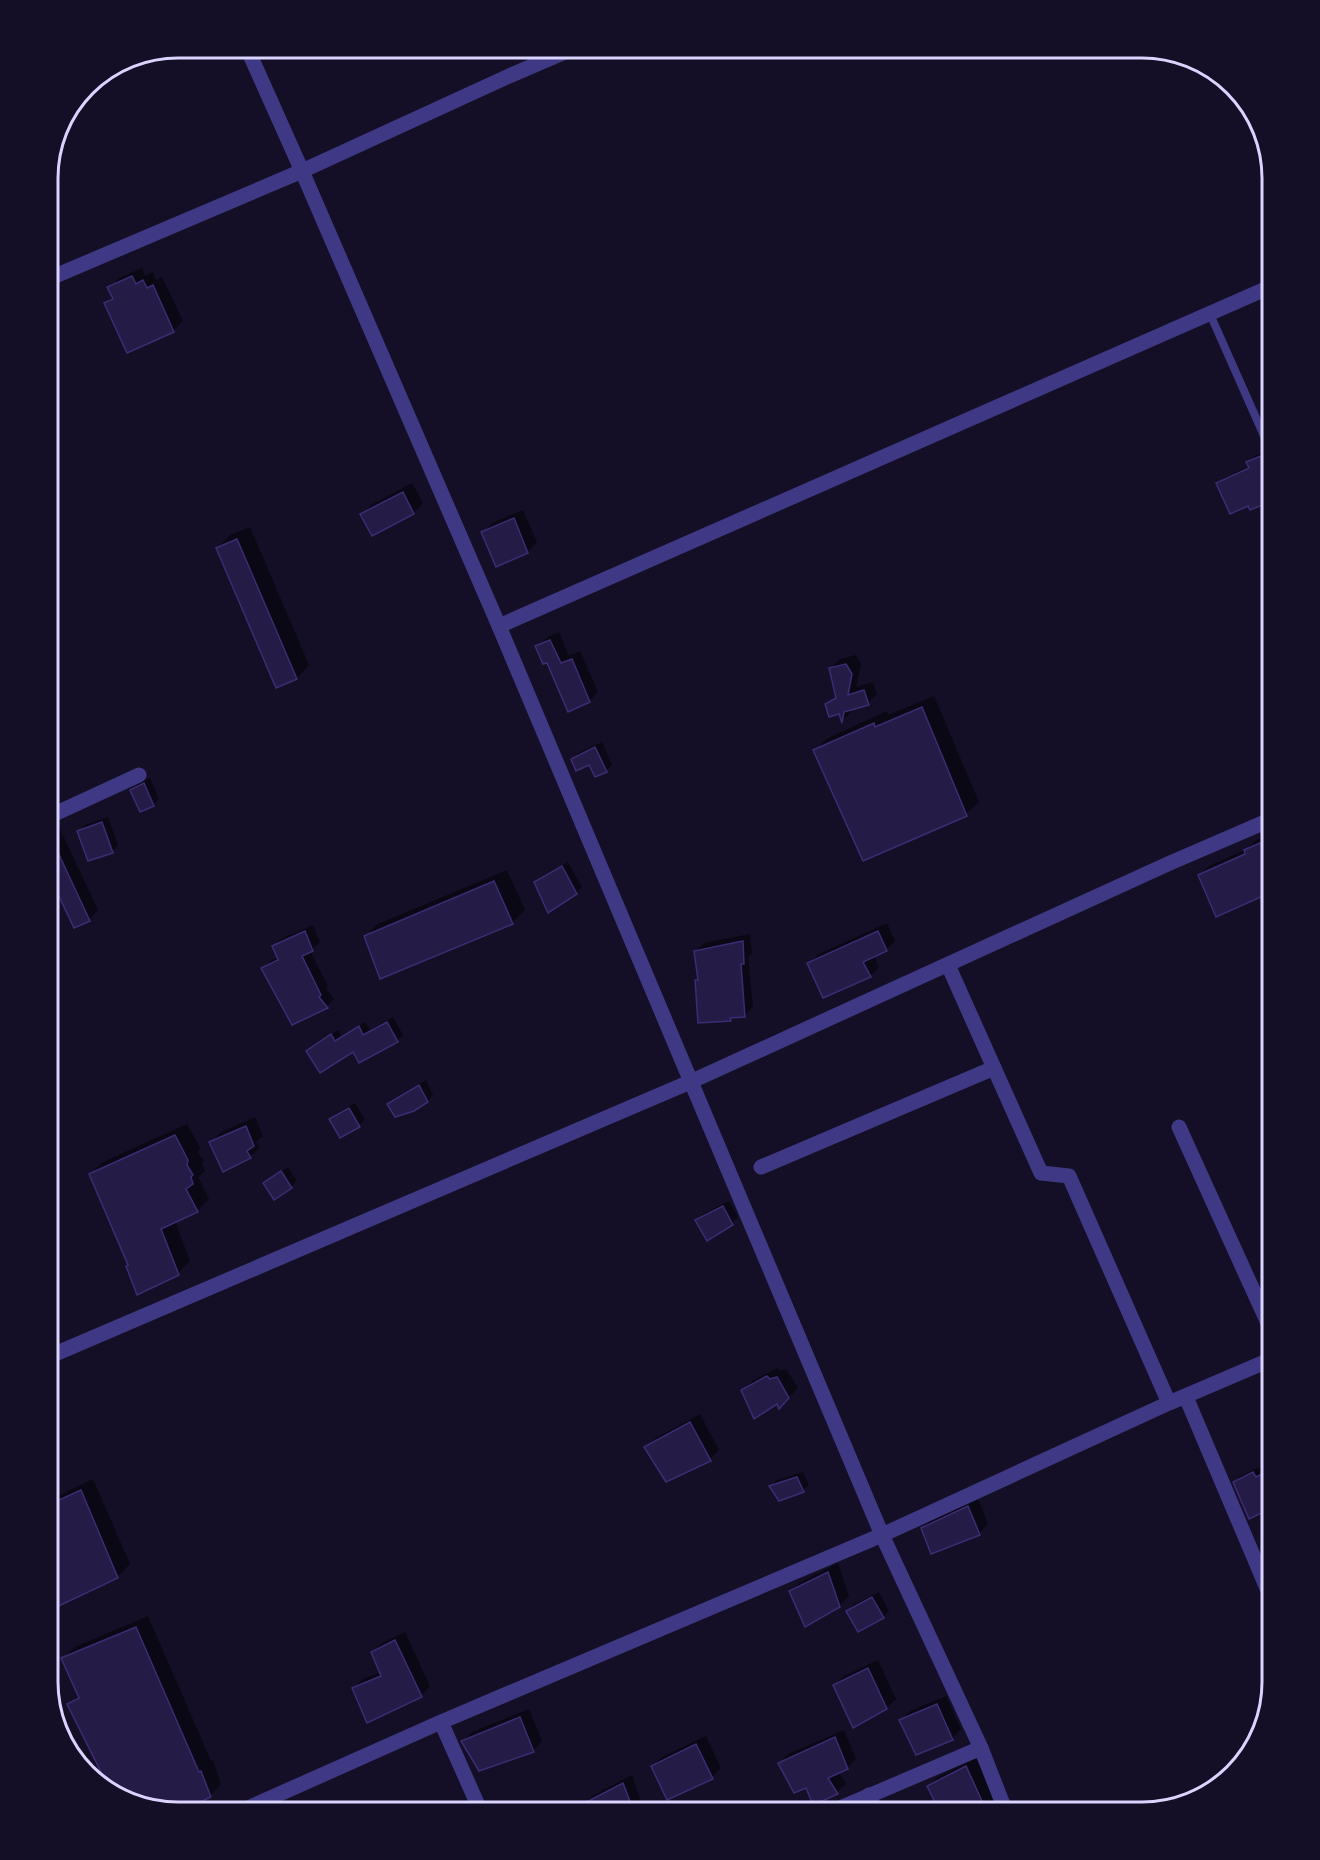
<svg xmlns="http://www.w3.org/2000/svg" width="1320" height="1860" font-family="'PT Sans',sans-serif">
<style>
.shadow{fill:#0007}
.building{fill:#251b47;stroke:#3d2c73;stroke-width:1.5}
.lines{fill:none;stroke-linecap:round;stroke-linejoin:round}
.lane{stroke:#3f3985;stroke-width:8}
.street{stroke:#3f3985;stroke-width:15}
.rim{fill:none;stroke:#dad4ff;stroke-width:3}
</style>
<rect width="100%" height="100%" fill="#140f26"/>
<g class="shadow">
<path d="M142 268 145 276 153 272 156 280 162 277 183 321 173 331 106 303 113 296 109 288 119 278Z"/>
<path d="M1267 451 1272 462V499L1249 504 1218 484 1224 478 1249 466 1248 462 1254 456Z"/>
<path d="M412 483 423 503 413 513 362 514 371 505Z"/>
<path d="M523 510 537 542 528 552 496 565 483 533 492 523Z"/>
<path d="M250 527 309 665 297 678 277 686 218 548 230 535Z"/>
<path d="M559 632 569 656 580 651 598 692 589 701 547 661 537 647 546 638Z"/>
<path d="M856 655 861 664 856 687 873 682 877 694 868 703 851 708V712L843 720 841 712 827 705 837 695 831 668 840 659Z"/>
<path d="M934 696 979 802 966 814 815 750 828 738 887 711 888 715Z"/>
<path d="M602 742 612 765 606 771 572 759 578 753Z"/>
<path d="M150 778 159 799 153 805 132 790 138 784Z"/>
<path d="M108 817 118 845 112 851 79 831 85 825Z"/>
<path d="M60 829 98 910 89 920 48 840 58 835 57 832 48 836V834Z"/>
<path d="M1269 834 1272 840V900L1270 901 1266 893 1200 875 1209 866 1247 849 1255 841Z"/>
<path d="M568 862 582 887 576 893 536 882 542 876Z"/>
<path d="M507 870 525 910 512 923 365 937 378 924Z"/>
<path d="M887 923 895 941 886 950 874 955 879 967 870 976 809 963 819 954Z"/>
<path d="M313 925 320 942 310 951 328 986 326 988 334 999 327 1006 263 968 271 961 278 957 273 947 281 939Z"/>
<path d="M750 934 752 954 748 957 753 1007 744 1016H733L730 1019 696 981 700 977 696 951 704 943Z"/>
<path d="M1272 999V1015L1266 1005Z"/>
<path d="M393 1017 403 1035 397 1041 308 1051 338 1030 342 1036 365 1022 370 1030Z"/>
<path d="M426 1080 433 1095 427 1101 389 1104 395 1098Z"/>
<path d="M355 1103 365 1119 359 1125 331 1119 337 1113Z"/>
<path d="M255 1117 263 1136 256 1142 260 1147 250 1157 224 1170 211 1143 220 1133Z"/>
<path d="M187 1124 200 1147 198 1153 204 1161 202 1164 205 1171 198 1177 209 1199 197 1211 175 1221 190 1261 178 1273 130 1265 91 1174 103 1162Z"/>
<path d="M288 1167 297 1181 291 1187 265 1183Z"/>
<path d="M729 1201 738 1217 732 1223 697 1220 703 1214Z"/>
<path d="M777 1368 780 1371 786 1369 798 1388 780 1406 778 1402 743 1391 752 1381Z"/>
<path d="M48 1390 57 1406 48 1415Z"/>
<path d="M700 1414 719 1450 710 1459 646 1447 656 1438Z"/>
<path d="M1260 1467 1262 1472 1272 1467V1506L1234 1482 1240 1476Z"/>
<path d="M803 1472 809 1485 803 1490 771 1486 777 1480Z"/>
<path d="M93 1479 130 1564 117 1577 48 1609V1554L56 1550 48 1533V1501Z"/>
<path d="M978 1498 988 1524 979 1533 923 1528 932 1519Z"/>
<path d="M838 1563 849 1596 839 1606 791 1591 801 1582Z"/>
<path d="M879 1592 889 1611 883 1617 848 1611 853 1605Z"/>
<path d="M148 1616 211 1761 213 1760 221 1784 210 1796 171 1812 113 1794 101 1782 106 1780 69 1705 79 1694 63 1658 75 1647Z"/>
<path d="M405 1632 430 1686 421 1696 353 1688 363 1679 381 1672 372 1652 382 1643Z"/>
<path d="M878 1660 896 1699 886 1708 834 1686 844 1676Z"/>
<path d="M946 1696 961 1729 952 1738 901 1720 910 1711Z"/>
<path d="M529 1709 542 1741 533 1751 463 1741 472 1732Z"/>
<path d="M844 1730 856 1759 847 1768 838 1771 846 1784 837 1792 814 1803 807 1786 779 1763 788 1754Z"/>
<path d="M706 1736 721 1768 712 1777 652 1766 662 1757Z"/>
<path d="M976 1758 997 1804 989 1812H942L929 1786 938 1777Z"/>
<path d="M632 1775 644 1810 685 1803 676 1812H587L583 1805 592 1796Z"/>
</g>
<g class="building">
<path d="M132 276 136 284 143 280 147 288 153 285 174 332 127 353 104 303 113 299 107 287Z"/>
<path d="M1261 456 1272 482V501L1250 510 1248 506 1230 514 1216 483 1249 468 1246 462Z"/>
<path d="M403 492 414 514 372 536 360 514Z"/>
<path d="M514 518 528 553 496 567 481 532Z"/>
<path d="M237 539 297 679 276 688 216 548Z"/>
<path d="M550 640 561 663 572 659 590 702 568 712 547 663 543 664 535 646Z"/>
<path d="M846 664 852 674 848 695 864 690 869 705 844 712 842 723 839 714 829 717 825 704 836 698 829 668Z"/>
<path d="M922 707 967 816 863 861 813 750 874 723 875 727Z"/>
<path d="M595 747 607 772 595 777 589 765 576 771 571 759Z"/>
<path d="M144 783 154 806 140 812 130 790Z"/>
<path d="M102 822 113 853 88 861 77 831Z"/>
<path d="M48 831 90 921 74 928 48 873Z"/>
<path d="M1260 843 1272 868V892L1216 917 1198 875 1245 854 1244 850Z"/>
<path d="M562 866 577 894 548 913 534 882Z"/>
<path d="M494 881 513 924 380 979 364 936Z"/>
<path d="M305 931 313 951 302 956 321 995 319 997 328 1008 292 1025 261 968 278 960 272 946Z"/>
<path d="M878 931 887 951 863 962 871 977 823 998 807 963Z"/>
<path d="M743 941 744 964H741L745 1017 730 1018 731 1021 698 1023 695 980H698L694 951Z"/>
<path d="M387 1022 398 1042 359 1063 353 1052 320 1073 306 1051 331 1034 335 1041 359 1026 363 1035Z"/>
<path d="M419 1085 428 1102 414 1111 395 1117 387 1104Z"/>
<path d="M349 1108 360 1127 340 1138 329 1119Z"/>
<path d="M246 1126 254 1146 247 1151 251 1158 223 1172 209 1142Z"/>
<path d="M175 1135 188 1160 187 1165 193 1175 191 1177 193 1184 186 1189 198 1212 161 1229 179 1275 137 1295 126 1266 128 1265 89 1174Z"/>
<path d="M281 1171 292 1188 274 1200 263 1183Z"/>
<path d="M723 1206 733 1225 707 1241 695 1220Z"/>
<path d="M767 1376 770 1379 777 1377 789 1398 779 1409 777 1404 754 1419 741 1390Z"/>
<path d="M690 1422 711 1461 666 1482 644 1447Z"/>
<path d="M1272 1469V1508L1249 1519 1233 1482 1253 1472 1256 1477Z"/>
<path d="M797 1477 804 1492 779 1501 769 1486Z"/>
<path d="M81 1490 118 1578 48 1611V1559L57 1555 48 1537V1505Z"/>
<path d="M968 1506 980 1535 931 1554 921 1528Z"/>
<path d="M828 1572 840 1607 805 1627 789 1591Z"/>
<path d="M872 1597 884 1618 858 1632 846 1611Z"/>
<path d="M136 1627 199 1772 201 1771 211 1797 177 1812H171L113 1794 104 1785 107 1784 67 1704 79 1698 61 1658Z"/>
<path d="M395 1640 422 1697 367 1723 352 1688 381 1676 371 1652Z"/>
<path d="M868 1668 887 1709 853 1728 833 1685Z"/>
<path d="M937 1704 953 1740 916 1755 899 1720Z"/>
<path d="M520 1717 534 1752 479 1771 461 1741Z"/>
<path d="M835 1737 848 1769 828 1778 838 1794 813 1805 806 1788 794 1793 778 1763Z"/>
<path d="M696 1744 713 1779 667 1800 651 1766Z"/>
<path d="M966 1766 987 1812H940L927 1786Z"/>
<path d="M623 1783 634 1812H567Z"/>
</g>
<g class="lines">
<path class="lane" d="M1210 314 1272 454"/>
<g class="street">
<path d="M247 48 302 171 499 626 882 1535 981 1748 1006 1812"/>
<path d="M48 279 302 171 509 76 574 48"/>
<path d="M499 626 1272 286"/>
<path d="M48 817 139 775"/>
<path d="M948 965 1041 1173 1069 1176 1169 1403"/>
<path d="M1179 1127 1272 1332"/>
<path d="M761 1167 994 1068"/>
<path d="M48 1357 690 1082 1170 863 1272 819"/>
<path d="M1186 1397 1272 1600"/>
<path d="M441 1722 481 1812"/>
<path d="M869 1795 876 1812"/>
<path d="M239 1812 441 1722 882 1535 1169 1403 1272 1359"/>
<path d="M831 1812 981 1748"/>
</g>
</g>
<path d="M0 0H1320V1860H0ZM178 58H1142A120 120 0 0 1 1262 178V1682A120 120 0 0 1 1142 1802H178A120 120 0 0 1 58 1682V178A120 120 0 0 1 178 58Z" fill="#140f26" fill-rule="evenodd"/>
<path class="rim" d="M178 58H1142A120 120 0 0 1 1262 178V1682A120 120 0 0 1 1142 1802H178A120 120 0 0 1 58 1682V178A120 120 0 0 1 178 58Z"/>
</svg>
